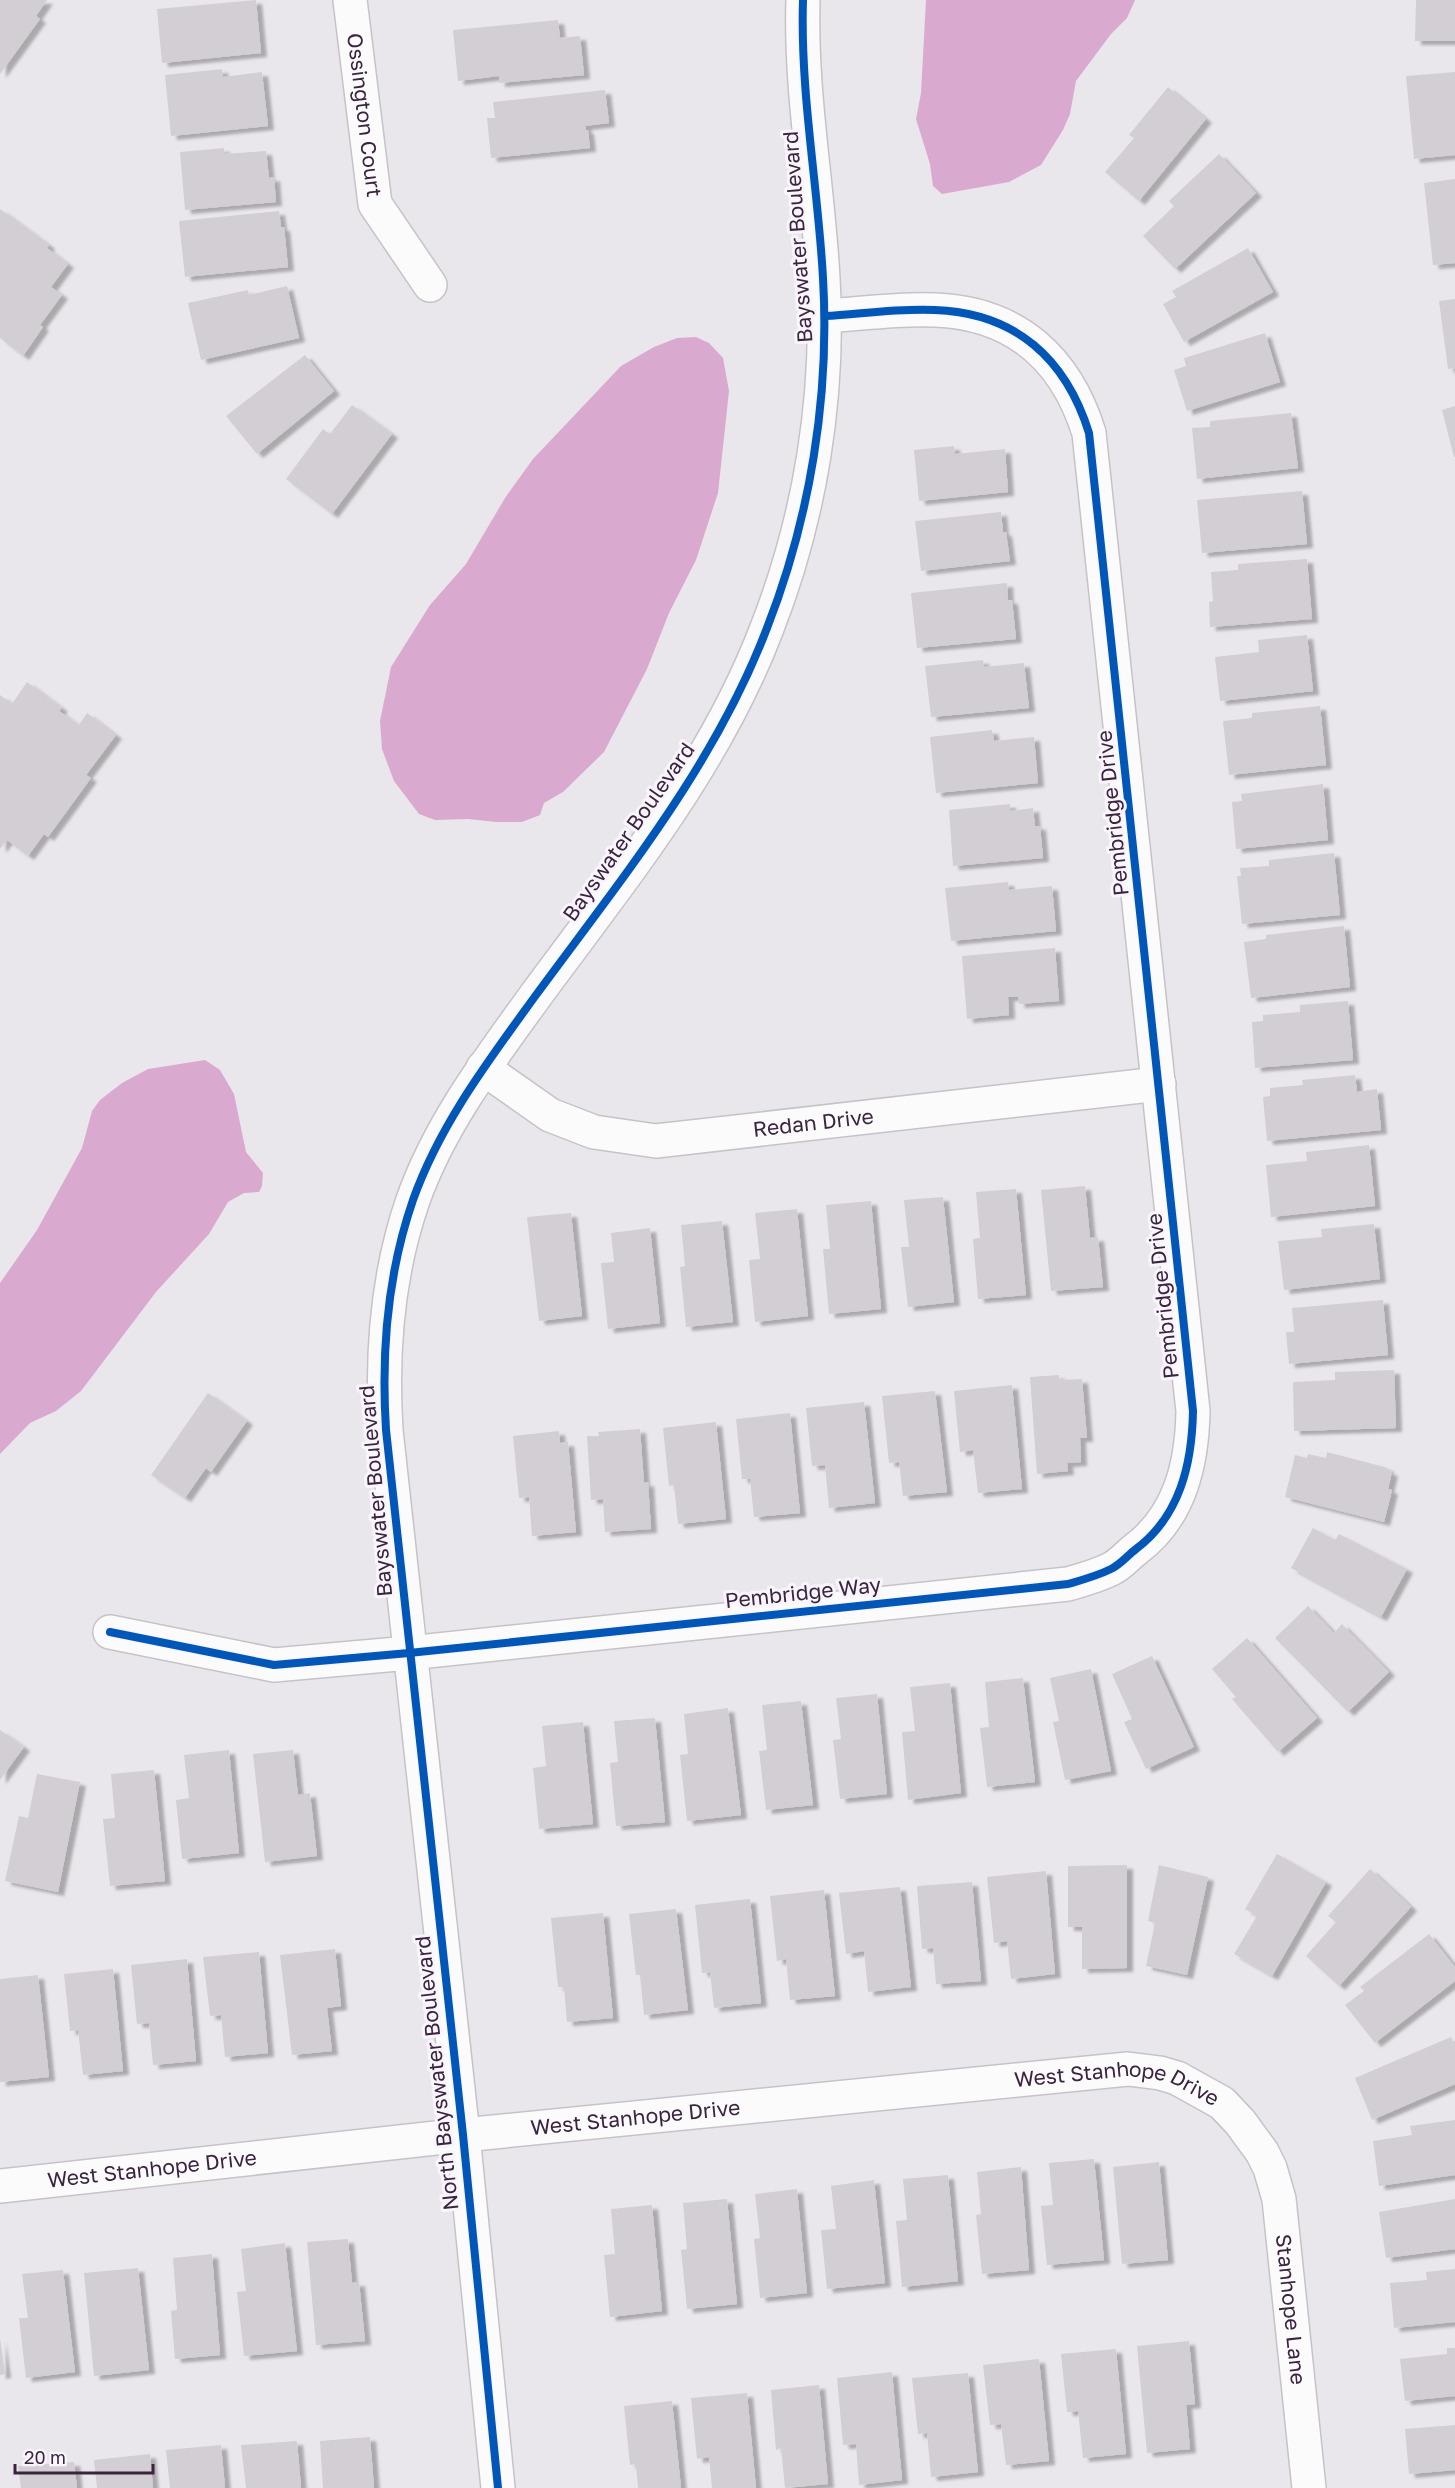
<svg xmlns="http://www.w3.org/2000/svg" width="1455" height="2488" font-family="'Golos Text',sans-serif">
<style>
.water{fill:#daa9cf}
.building{fill:#d2ced3;filter:url(#shadow)}
.lines{fill:none;stroke-linecap:round;stroke-linejoin:round}
.street-casing{stroke:#c6c3c8;stroke-width:36}
.street{stroke:#fcfbfc;stroke-width:33}
.cycleway-casing{stroke:#f9f6fb;stroke-width:11}
.cycleway{stroke:#0057b8;stroke-width:8}
.labels{text-anchor:middle;stroke-width:6;stroke-linejoin:round;paint-order:stroke}
.street-label{font-size:21px;fill:#3b2441;stroke:#f9f6fb}
</style>
<defs>
<filter id="shadow"><feDropShadow dx="6" dy="4" stdDeviation="1.5" flood-color="#0004"/></filter>
</defs>
<rect width="100%" height="100%" fill="#eae7ec"/>
<g class="water">
<path d="M926 0H1135L1127 18 1111 34 1076 81 1070 114 1063 130 1041 165 1009 182 942 194 933 186 930 164 916 119 921 93Z"/>
<path d="M696 337 709 343 723 358 729 391 718 493 696 560 669 613 647 669 604 752 563 792 544 803 540 815 522 822H496L468 819 435 820 419 814 394 781 382 749 380 721 391 667 430 605 466 564 505 498 533 459 621 366 654 347 677 338Z"/>
<path d="M205 1060 220 1070 234 1094 246 1152 263 1173 262 1186 259 1192 244 1193 228 1202 209 1234 156 1292 81 1391 56 1411 30 1423 0 1454V1283L37 1230 82 1148 92 1111 100 1100 122 1083 148 1069Z"/>
</g>
<g class="building">
<path d="M0 0H47L36 16 40 19 0 74Z"/>
<path d="M256 0 261 53 162 63 157 9Z"/>
<path d="M1416 0H1455V41H1415Z"/>
<path d="M558 20 560 38 580 36 584 75 499 83V76L458 81 453 30Z"/>
<path d="M222 69 223 77 262 72 268 126 171 136 165 75Z"/>
<path d="M1455 72V155L1414 159 1406 76Z"/>
<path d="M1168 87 1206 119 1139 201 1105 172 1134 138 1129 135Z"/>
<path d="M605 90 609 123 585 126 586 130H588L590 148 491 158 487 118H495L493 102Z"/>
<path d="M224 148V154L266 151 269 178 274 177 276 202 185 210 180 152Z"/>
<path d="M1219 154 1256 193 1175 269 1143 236 1174 206 1169 201Z"/>
<path d="M1455 179V263L1433 265 1424 183Z"/>
<path d="M0 209 49 245 47 248 68 264 51 287 62 295 40 325 43 327 23 356 0 338Z"/>
<path d="M279 211 281 227H284L288 267 185 277 179 221Z"/>
<path d="M1248 248 1273 292 1184 342 1163 304 1176 297 1172 291Z"/>
<path d="M287 286 299 338 201 360 188 303 248 290 249 295Z"/>
<path d="M1455 299V368L1448 369 1439 301Z"/>
<path d="M1265 333 1280 382 1187 411 1174 370 1186 366 1184 358Z"/>
<path d="M305 355 334 391 257 454 226 416Z"/>
<path d="M352 405 392 434 332 514 286 479 323 429 330 434Z"/>
<path d="M1455 406V457H1454L1442 410Z"/>
<path d="M1291 413 1298 468 1197 479 1192 428 1210 427V421Z"/>
<path d="M954 446 955 454 1005 449 1008 492 919 501 914 450Z"/>
<path d="M1302 491 1307 544 1202 553 1197 500Z"/>
<path d="M1001 512 1003 532H1006L1010 561 921 571 915 521Z"/>
<path d="M1307 559 1312 619 1210 627 1209 602 1213 601 1211 572 1238 570V564Z"/>
<path d="M1007 583 1008 600H1012L1016 639 917 648 911 593Z"/>
<path d="M1307 635 1313 691 1220 701 1215 657 1259 652 1258 640Z"/>
<path d="M983 660 984 667 1024 663 1029 708 931 717 925 666Z"/>
<path d="M27 682 62 708 59 711 79 725 87 713 116 735 86 775 91 778 48 837 44 834 28 856 7 840 0 849V695L12 704Z"/>
<path d="M1320 706 1326 765 1229 775 1223 721 1252 718V713Z"/>
<path d="M992 730 994 741 1034 737 1038 783 936 793 930 737Z"/>
<path d="M1323 784 1328 840 1236 849 1232 802 1242 801 1241 794Z"/>
<path d="M1010 804V811L1033 808 1035 826H1040L1043 858 953 866 949 810Z"/>
<path d="M1334 853 1340 915 1242 924 1237 876H1241L1240 868 1269 866V860Z"/>
<path d="M1008 882 1009 890 1052 886 1056 931 951 941 945 888Z"/>
<path d="M1344 926 1350 987 1251 998 1244 942 1266 939V935Z"/>
<path d="M1055 948 1059 1001 1019 1004 1018 997H1008L1009 1015 967 1019 962 956Z"/>
<path d="M1348 1001 1353 1060 1255 1068 1252 1022 1263 1021V1015L1300 1012V1005Z"/>
<path d="M1355 1075 1357 1092 1377 1089 1381 1130 1267 1141 1263 1097 1270 1096V1088L1303 1085 1302 1080Z"/>
<path d="M1369 1145 1375 1206 1271 1217 1266 1165 1307 1161 1306 1152Z"/>
<path d="M1085 1186 1090 1238 1098 1237 1103 1287 1051 1291 1041 1190Z"/>
<path d="M1016 1189 1026 1295 978 1299 973 1239 980 1238 976 1192Z"/>
<path d="M943 1197 954 1302 908 1307 901 1247H909L904 1200Z"/>
<path d="M871 1201 881 1309 829 1314 823 1249H830L826 1205Z"/>
<path d="M797 1209 808 1316 755 1322 749 1260 760 1259 755 1213Z"/>
<path d="M571 1213 582 1316 539 1321 527 1217Z"/>
<path d="M722 1221 733 1322 686 1327 680 1267 685 1266 681 1225Z"/>
<path d="M1374 1224 1380 1279 1284 1290 1278 1241 1322 1237 1321 1229Z"/>
<path d="M650 1228 660 1323 608 1329 601 1263 614 1262 611 1233Z"/>
<path d="M1383 1300 1388 1355 1289 1364 1286 1332H1294L1292 1308Z"/>
<path d="M1394 1370 1396 1428 1294 1431 1293 1382 1335 1380V1372Z"/>
<path d="M1059 1375V1380L1082 1379 1087 1438H1080L1081 1462 1067 1463 1068 1471 1037 1474 1030 1377Z"/>
<path d="M1012 1385 1022 1489 978 1493 973 1450 960 1452 954 1391Z"/>
<path d="M935 1391 947 1492 903 1496 899 1462 889 1463 882 1396Z"/>
<path d="M208 1393 247 1421 211 1472 206 1468 185 1498 151 1475Z"/>
<path d="M864 1402 875 1503 829 1508 825 1465 812 1466 806 1408Z"/>
<path d="M790 1413 800 1513 754 1517 750 1479H742L736 1419Z"/>
<path d="M716 1422 726 1519 678 1524 674 1485 669 1486 663 1428Z"/>
<path d="M640 1429 644 1483 648 1482 651 1529 605 1532 603 1499 591 1500 587 1436H599L598 1432Z"/>
<path d="M559 1431 560 1443 568 1442 576 1532 532 1536 529 1497 519 1498 513 1436Z"/>
<path d="M1327 1452 1388 1468 1387 1471 1392 1472 1388 1489 1392 1490 1384 1522 1285 1497 1295 1455 1307 1458 1308 1454 1326 1458Z"/>
<path d="M1313 1528 1335 1540 1339 1534 1407 1569 1381 1617 1291 1568Z"/>
<path d="M1308 1606 1334 1633 1342 1624 1389 1672 1348 1712 1275 1638Z"/>
<path d="M1247 1638 1317 1718 1278 1752 1232 1699 1236 1697 1212 1669Z"/>
<path d="M1152 1656 1194 1747 1146 1769 1124 1722 1132 1719 1112 1674Z"/>
<path d="M1091 1669 1111 1771 1065 1780 1053 1722 1059 1721 1050 1678Z"/>
<path d="M1023 1678 1035 1782 987 1787 980 1728 989 1727 985 1682Z"/>
<path d="M950 1683 961 1793 908 1800 902 1732 915 1731 910 1687Z"/>
<path d="M877 1694 887 1794 840 1799 833 1740 841 1739 836 1698Z"/>
<path d="M801 1701 813 1805 766 1810 759 1751 767 1750 762 1705Z"/>
<path d="M728 1708 741 1815 687 1821 680 1755 688 1754 684 1714Z"/>
<path d="M655 1718 665 1822 616 1826 610 1763 618 1762 614 1721Z"/>
<path d="M583 1722 593 1824 539 1829 533 1768 546 1766 542 1726Z"/>
<path d="M0 1730 24 1747 0 1780Z"/>
<path d="M229 1750 239 1853 182 1859 176 1800 189 1798 184 1755Z"/>
<path d="M293 1750 298 1795 310 1793 317 1856 265 1862 253 1754Z"/>
<path d="M154 1770 165 1881 110 1886 103 1819 115 1818 111 1774Z"/>
<path d="M37 1774 80 1782 58 1892 5 1881 19 1816 28 1818Z"/>
<path d="M1277 1854 1326 1882 1272 1976 1234 1954 1257 1916 1245 1909Z"/>
<path d="M1127 1865V1968L1082 1969V1927H1068V1866Z"/>
<path d="M1159 1865 1208 1877 1187 1975 1146 1966 1155 1923 1148 1921Z"/>
<path d="M1370 1869 1411 1907 1339 1986 1306 1956 1336 1922 1328 1916Z"/>
<path d="M1046 1871 1055 1974 1011 1979 1007 1941 994 1943 987 1877Z"/>
<path d="M972 1882 981 1981 936 1984 933 1948 922 1949 917 1886Z"/>
<path d="M900 1887 911 1987 868 1992 864 1951 846 1954 839 1893Z"/>
<path d="M824 1890 835 1996 790 2000 786 1959 777 1961 770 1896Z"/>
<path d="M750 1899 761 2003 714 2008 710 1972 702 1973 695 1905Z"/>
<path d="M676 1909 688 2010 644 2015 640 1975H636L629 1914Z"/>
<path d="M603 1913 613 2018 567 2022 564 1987H558L551 1918Z"/>
<path d="M1429 1934 1455 1967V1981L1375 2043 1345 2005 1364 1991 1360 1987Z"/>
<path d="M335 1949 341 2006 327 2008 332 2051 292 2055 280 1955Z"/>
<path d="M259 1952 268 2053 225 2057 221 2015 210 2016 203 1957Z"/>
<path d="M187 1959 196 2061 153 2065 149 2023 137 2024 131 1965Z"/>
<path d="M113 1969 123 2071 83 2075 78 2030 70 2031 64 1974Z"/>
<path d="M38 1975 49 2077 0 2082V1979Z"/>
<path d="M1451 2037 1455 2045V2084L1372 2120 1355 2078Z"/>
<path d="M1455 2120V2175L1379 2186 1373 2141 1412 2135 1410 2126Z"/>
<path d="M1094 2159 1104 2260 1047 2265 1041 2206 1053 2205 1049 2163Z"/>
<path d="M1159 2162 1168 2260 1122 2264 1113 2167Z"/>
<path d="M1021 2167 1029 2270 982 2274 976 2215 981 2214 977 2172Z"/>
<path d="M948 2175 958 2281 902 2287 896 2221 907 2220 903 2179Z"/>
<path d="M874 2180 885 2283 827 2289 821 2230 836 2229 831 2186Z"/>
<path d="M797 2189 807 2293 760 2298 754 2239 760 2238 755 2194Z"/>
<path d="M727 2199 737 2304 687 2309 681 2250 687 2249 683 2203Z"/>
<path d="M1455 2199V2249L1386 2258 1379 2212Z"/>
<path d="M652 2205 662 2311 610 2317 604 2255 615 2254 611 2209Z"/>
<path d="M348 2239 352 2283 359 2282 365 2341 316 2345 307 2242Z"/>
<path d="M285 2243 297 2351 244 2356 237 2292 246 2291 241 2249Z"/>
<path d="M212 2254 220 2355 175 2359 171 2311 177 2310 173 2258Z"/>
<path d="M138 2268 149 2370 94 2376 84 2273Z"/>
<path d="M1455 2269V2322L1394 2328 1390 2283 1427 2280 1426 2272Z"/>
<path d="M63 2270 75 2372 26 2378 19 2318H28L22 2274Z"/>
<path d="M0 2338 5 2374 0 2375Z"/>
<path d="M1189 2341 1195 2404 1186 2405 1190 2449 1147 2453 1137 2346Z"/>
<path d="M1447 2348H1455V2396L1405 2401 1400 2359 1447 2354Z"/>
<path d="M1116 2349 1126 2454 1083 2458 1078 2411 1067 2412 1061 2354Z"/>
<path d="M1039 2359 1049 2461 1006 2465 1001 2424 990 2425 983 2365Z"/>
<path d="M892 2372 902 2480 859 2485 856 2444 843 2445 837 2378Z"/>
<path d="M968 2373 978 2472 931 2477 927 2433 918 2434 912 2378Z"/>
<path d="M819 2385 828 2484 785 2488 781 2448 776 2450 771 2390Z"/>
<path d="M747 2393 756 2488H712L709 2457 697 2459 691 2398Z"/>
<path d="M672 2401 681 2488H638L636 2464 630 2465 624 2406Z"/>
<path d="M1455 2425V2470L1409 2474 1405 2429Z"/>
<path d="M370 2437 374 2488H323L320 2441Z"/>
<path d="M297 2441 301 2488H246L241 2445Z"/>
<path d="M221 2445 225 2488H170L166 2450Z"/>
<path d="M150 2454 153 2488H97L94 2460Z"/>
<path d="M74 2462 77 2488H21L18 2466Z"/>
</g>
<g class="lines">
<defs>
<g id="street">
<path id="s1" d="M350 0 375 204 430 285"/>
<path id="s2" d="M483 1068 550 1115 594 1132 656 1141 1159 1084"/>
<path d="M110 1632 274 1665 409 1653 1068 1584C1082 1580 1097 1576 1111 1569 1121 1564 1127 1556 1136 1549 1180 1516 1192 1464 1193 1411L1089 433C1066 359 1016 313 935 310 899 308 861 314 825 316"/>
<path id="s3" d="M0 2186 463 2135 1128 2069 1160 2073 1177 2078 1222 2103 1240 2122 1262 2152 1270 2168 1279 2199 1309 2488"/>
<path d="M498 2488 463 2135 386 1430C381 1351 387 1275 413 1200 440 1124 489 1060 536 995 622 878 715 765 767 628 810 518 830 397 823 278 818 186 800 93 803 0"/>
</g>
</defs>
<use href="#street" class="street-casing"/>
<use href="#street" class="street"/>
<defs>
<g id="cycleway">
<path d="M110 1632 274 1665 409 1653 1068 1584C1082 1580 1097 1576 1111 1569 1121 1564 1127 1556 1136 1549 1180 1516 1192 1464 1193 1411L1089 433C1066 359 1016 313 935 310 899 308 861 314 825 316"/>
<path d="M498 2488 463 2135 386 1430C381 1351 387 1275 413 1200 440 1124 489 1060 536 995 622 878 715 765 767 628 810 518 830 397 823 278 818 186 800 93 803 0"/>
</g>
</defs>
<use href="#cycleway" class="cycleway-casing"/>
<use href="#cycleway" class="cycleway"/>
</g>
<g class="labels">
<g class="street-label">
<text dy="7" stroke="none"><textPath href="#s1" startOffset="116">Ossington Court</textPath></text>
<text transform="translate(798 237) rotate(-94)" y="7">Bayswater Boulevard</text>
<text transform="translate(1113 813) rotate(-96)" y="7">Pembridge Drive</text>
<text transform="translate(629 832) rotate(-55)" y="7">Bayswater Boulevard</text>
<text dy="7" stroke="none"><textPath href="#s2" startOffset="350">Redan Drive</textPath></text>
<text transform="translate(1163 1296) rotate(-96)" y="7">Pembridge Drive</text>
<text transform="translate(376 1491) rotate(-95)" y="7">Bayswater Boulevard</text>
<text transform="translate(803 1593) rotate(-6)" y="7">Pembridge Way</text>
<text transform="translate(437 2073) rotate(-96)" y="7">North Bayswater Boulevard</text>
<text dy="7" stroke="none"><textPath href="#s3" startOffset="1125">West Stanhope Drive</textPath></text>
<text dy="7" stroke="none"><textPath href="#s3" startOffset="639">West Stanhope Drive</textPath></text>
<text dy="7" stroke="none"><textPath href="#s3" startOffset="153">West Stanhope Drive</textPath></text>
<text dy="7" stroke="none"><textPath href="#s3" startOffset="1460">Stanhope Lane</textPath></text>
</g>
</g>
<path d="M15 2464v9h138v-9" fill="none" stroke="#3b2441" stroke-width="3"/>
<text x="24" y="2464" font-size="18" fill="#3b2441" stroke="#f9f6fb" stroke-width="4.5" paint-order="stroke">20 m</text>
</svg>
